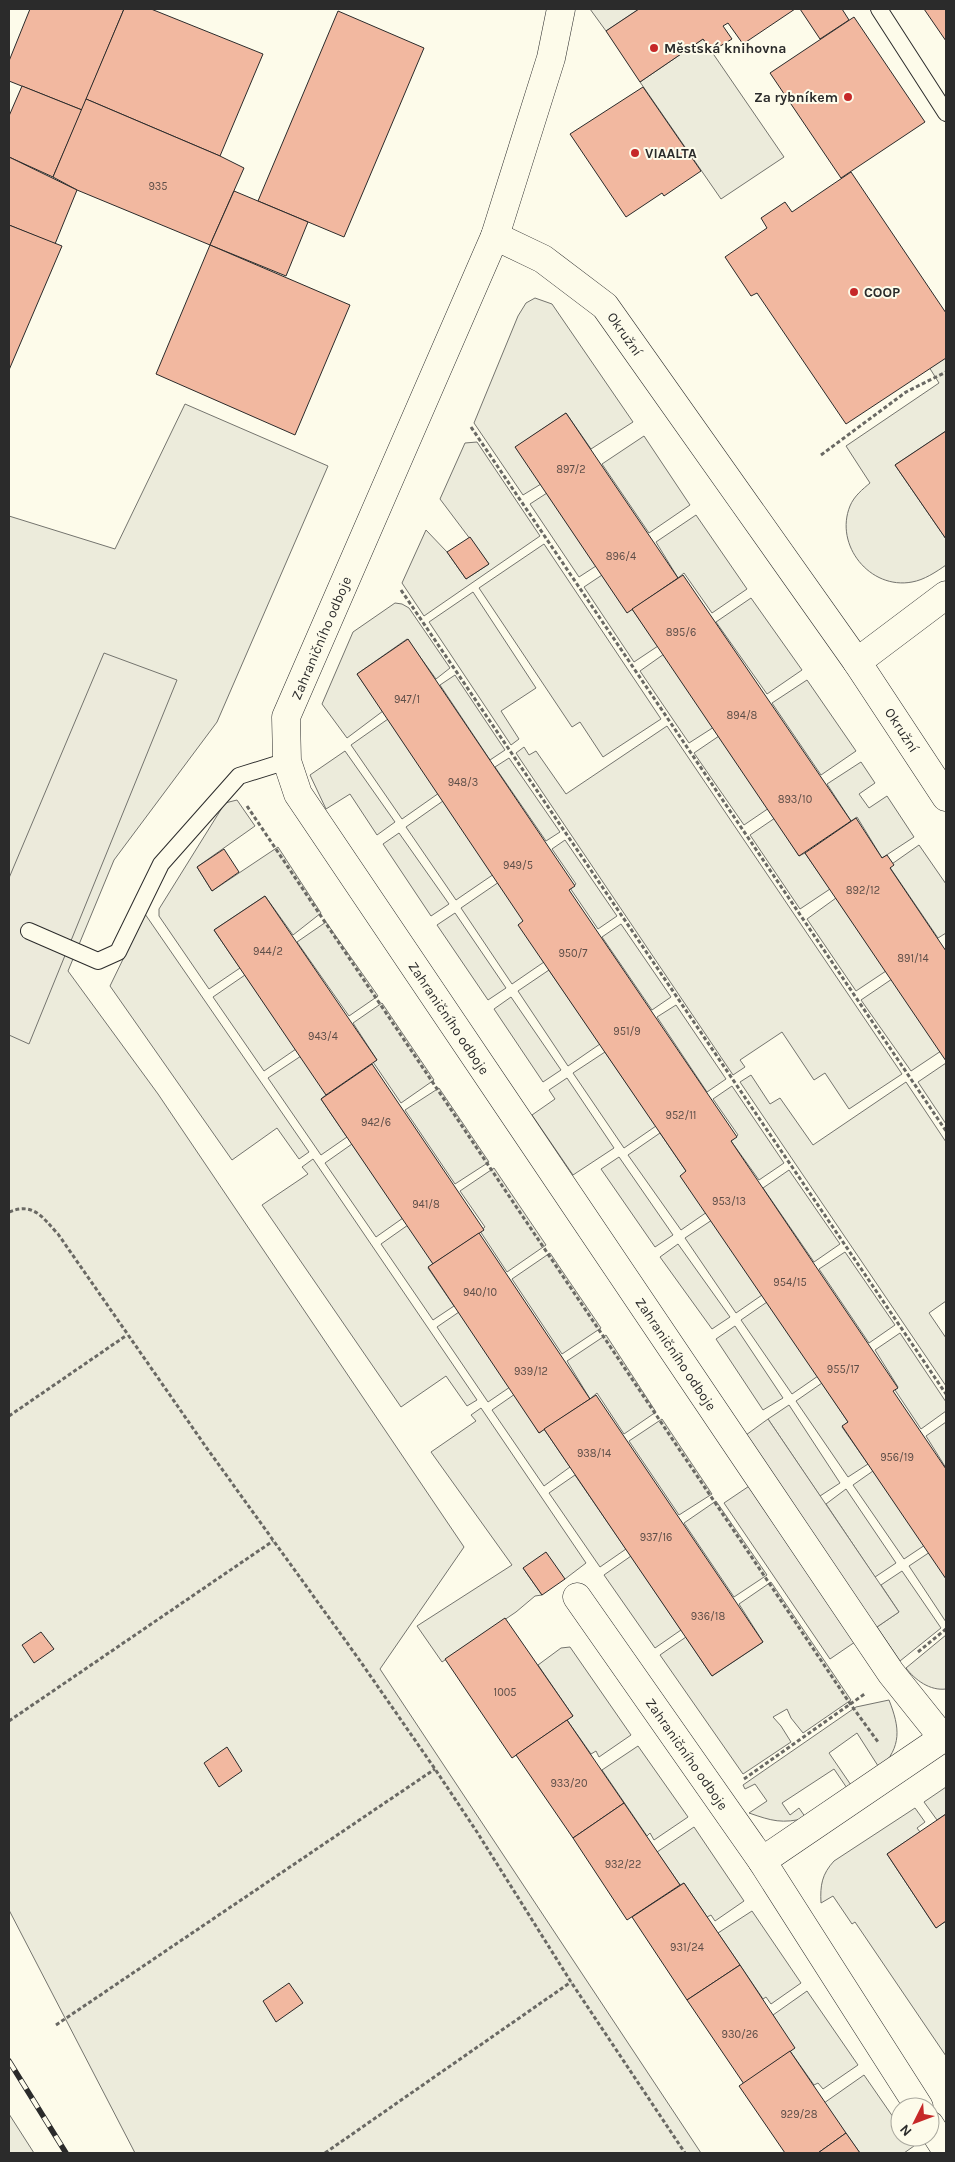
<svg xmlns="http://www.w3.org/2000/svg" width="955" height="2162" font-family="Karla,sans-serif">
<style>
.green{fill:#ecebdb;stroke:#74746e}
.parking{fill:#eceadb;stroke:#74746e}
.building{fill:#f2b8a0;stroke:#2b2b2b}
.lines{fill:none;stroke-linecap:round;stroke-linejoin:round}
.lane-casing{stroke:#2b2b2b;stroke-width:18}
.street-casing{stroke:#2b2b2b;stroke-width:29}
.path{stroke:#6a6964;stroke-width:3;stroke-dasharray:4 2.5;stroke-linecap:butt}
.lane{stroke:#fdfbea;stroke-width:16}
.street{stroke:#fdfbea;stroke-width:28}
.rail-casing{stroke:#2b2b2b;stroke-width:5.5}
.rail{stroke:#fdfbea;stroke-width:4;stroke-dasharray:11;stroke-linecap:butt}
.poi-dot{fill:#c62828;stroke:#fdfbea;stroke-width:2}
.labels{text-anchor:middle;stroke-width:4;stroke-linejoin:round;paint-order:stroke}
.number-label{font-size:11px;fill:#5d4e48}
.poi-label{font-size:14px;font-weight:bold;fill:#2b2b2b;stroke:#fdfbea;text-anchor:start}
.street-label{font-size:14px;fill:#2b2b2b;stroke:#fdfbea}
</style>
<rect width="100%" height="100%" fill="#fdfbea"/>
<g class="green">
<path d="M590 9H639L606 31Z"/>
<path d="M703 39 784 157 721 199 640 82Z"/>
<path d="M535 298 552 304 633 422 591 449 566 413 516 447 541 484 523 495 474 423 518 316 526 303Z"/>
<path d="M946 356V431L895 465 946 539V565C936 572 924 580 912 582 870 590 834 545 850 506 854 496 863 489 870 483L846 446 939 383 929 367Z"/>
<path d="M185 404 328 466 217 722 114 860 68 971 158 1094 464 1547 380 1669 701 2153H135L9 1910V516L115 549Z"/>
<path d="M644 436 690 505 649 533 602 464Z"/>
<path d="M477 442 540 536 424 616 402 583 426 530 447 552 466 579 489 564 440 499 465 443Z"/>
<path d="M547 493 596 566 579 577 530 504Z"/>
<path d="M696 515 747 589 712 613 684 573 678 578 656 542Z"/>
<path d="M544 544 661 719 603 757 580 722 572 727 479 588Z"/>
<path d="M602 575 627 612 632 609 658 646 634 662 584 587Z"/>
<path d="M473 592 536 688 501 711 519 739 511 745 429 622Z"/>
<path d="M751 598 802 670 767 694 716 622Z"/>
<path d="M395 603 402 604 409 608 450 668 436 679 407 639 357 674 383 711 347 738 322 704 353 632Z"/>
<path d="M664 654 714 727 689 743 640 671Z"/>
<path d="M455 675 505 750 490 760 440 685Z"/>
<path d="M807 680 856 751 821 775 772 703Z"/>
<path d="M388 719 439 793 402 819 351 745Z"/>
<path d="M667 726 902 1074 849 1109 825 1073 814 1080 782 1032 740 1060 745 1067 733 1075 516 753 524 747 529 755 536 751 566 794Z"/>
<path d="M719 736 769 808 744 825 694 753Z"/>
<path d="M345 751 395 822 377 835 350 794 326 809 310 775Z"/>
<path d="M509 758 560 832 546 841 495 767Z"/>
<path d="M861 762 875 783 859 794 869 808 887 796 914 837 882 858 857 817 851 821 827 784Z"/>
<path d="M237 800 255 826 197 867 212 891 278 847 321 913 293 935 265 896 214 930 240 968 209 989 159 916V909L225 803Z"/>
<path d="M443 801 494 874 456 900 406 827Z"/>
<path d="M775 818 799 856 805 853 830 889 800 909 750 835Z"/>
<path d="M399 833 449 904 431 916 383 844Z"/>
<path d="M565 840 617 916 598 929 570 888 576 884 552 849Z"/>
<path d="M919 845 946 884V933L938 938 889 866Z"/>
<path d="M499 882 525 920 544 962 512 984 461 908Z"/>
<path d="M836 898 886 971 856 991 807 919Z"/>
<path d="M455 913 506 988 488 1000 437 925Z"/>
<path d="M145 914 309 1152 299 1159 277 1128 232 1160 110 986Z"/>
<path d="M326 922 378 996 349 1016 297 942Z"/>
<path d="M621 924 671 997 652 1010 602 937Z"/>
<path d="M549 970 600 1044 568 1066 518 991Z"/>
<path d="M245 975 296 1049 264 1071 213 997Z"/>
<path d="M892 979 941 1051 911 1071 861 1000Z"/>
<path d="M511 997 561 1070 543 1082 494 1009Z"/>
<path d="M382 1003 434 1080 401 1103 373 1062 377 1060 353 1023Z"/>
<path d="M676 1005 726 1079 707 1092 657 1017Z"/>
<path d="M605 1052 656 1126 624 1148 573 1073Z"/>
<path d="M301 1056 327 1094 321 1099 347 1137 321 1155 268 1078Z"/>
<path d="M946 1063V1124L918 1082Z"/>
<path d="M751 1075 770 1104 780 1098 813 1145 906 1082 946 1142V1301L929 1313 946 1338V1386L740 1082Z"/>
<path d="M567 1078 614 1148 573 1175 532 1115 555 1099 549 1090Z"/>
<path d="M732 1086 784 1163 759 1180 731 1141 738 1135 713 1099Z"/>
<path d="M439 1088 489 1162 455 1184 405 1110Z"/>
<path d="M660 1133 686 1171 707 1212 681 1230 628 1155Z"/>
<path d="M352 1144 403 1218 376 1237 325 1163Z"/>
<path d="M619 1157 673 1235 655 1247 601 1169Z"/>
<path d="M313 1159 477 1400 467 1406 446 1376 401 1407 262 1205 308 1174 302 1167Z"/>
<path d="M494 1168 546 1245 507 1272 480 1231 485 1227 460 1191Z"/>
<path d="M789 1170 840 1244 814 1262 763 1188Z"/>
<path d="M712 1220 762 1295 736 1313 685 1238Z"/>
<path d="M408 1225 434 1262 428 1268 454 1306 433 1320 381 1244Z"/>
<path d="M678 1244 730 1317 712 1329 660 1257Z"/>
<path d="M845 1252 895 1325 869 1343 819 1269Z"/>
<path d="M550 1253 601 1328 562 1354 512 1279Z"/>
<path d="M767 1302 818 1376 792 1394 741 1320Z"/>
<path d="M459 1312 510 1387 488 1402 437 1327Z"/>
<path d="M735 1326 783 1398 763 1410 716 1339Z"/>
<path d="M900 1333 946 1402V1411L921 1429 895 1390 898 1387 875 1350Z"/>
<path d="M606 1335 656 1412 624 1434 597 1393 590 1399 567 1361Z"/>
<path d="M822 1383 848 1422 842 1427 868 1464 848 1477 796 1401Z"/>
<path d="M515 1394 539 1433 544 1429 570 1467 544 1486 492 1410Z"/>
<path d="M789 1405 840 1483 820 1496 768 1419Z"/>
<path d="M481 1408 586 1563 565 1579 523 1568 542 1595 535 1596 516 1612 442 1662 417 1626 512 1565 431 1452 476 1421 471 1415Z"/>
<path d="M662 1419 712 1494 679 1515 629 1441Z"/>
<path d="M946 1422V1468L926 1436Z"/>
<path d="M873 1471 925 1545 904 1559 853 1485Z"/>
<path d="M575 1475 626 1549 600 1567 549 1493Z"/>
<path d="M846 1489 896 1563 875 1577 826 1504Z"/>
<path d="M716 1501 767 1575 734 1597 684 1523Z"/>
<path d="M930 1552 946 1578V1622L909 1566Z"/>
<path d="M631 1556 681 1630 655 1648 604 1575Z"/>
<path d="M902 1571 941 1628 900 1661 877 1627 899 1612 881 1585Z"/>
<path d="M771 1582 851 1700 803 1733 791 1718 787 1709 773 1717 781 1726 791 1742 743 1774 660 1655 686 1637 712 1676 763 1642 739 1604Z"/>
<path d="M946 1635V1689C930 1691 915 1680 906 1668Z"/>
<path d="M570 1647 631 1735 599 1757 596 1751 591 1754 567 1720 573 1716 538 1665 561 1648Z"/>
<path d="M889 1700C900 1728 902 1746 880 1769L857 1733 829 1753 853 1788 849 1791 834 1769 782 1803 790 1815 799 1808 806 1818C782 1824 772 1821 749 1813L767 1801 755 1784 745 1789 743 1785 856 1707Z"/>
<path d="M638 1746 688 1817 654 1840 650 1833 647 1836 602 1770Z"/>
<path d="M946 1787V1814L937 1820 924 1802Z"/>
<path d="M915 1808 925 1822 917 1828 920 1832 887 1854 936 1928 946 1921V2056L855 1922 852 1924 833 1896 821 1903C820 1885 822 1874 834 1861Z"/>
<path d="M694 1827 744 1901 715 1921 711 1915 707 1917 684 1883 680 1885 657 1852Z"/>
<path d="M752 1911 801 1983 771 2004 766 1997 763 1999 718 1933Z"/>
<path d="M807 1991 858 2065 823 2089 818 2083 814 2085 790 2051 773 2015Z"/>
<path d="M864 2075 900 2127V2137H907L914 2146 904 2153H860L824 2103Z"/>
<path d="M9 2114 34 2153H9Z"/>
</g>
<g class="parking">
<path d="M104 653 177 680 29 1044 9 1035V878Z"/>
<path d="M768 1419 899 1612 830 1659 724 1503 770 1472 746 1435Z"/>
</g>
<g class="building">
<path d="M30 9H124L82 110 9 81V61Z"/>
<path d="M124 9H151L263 54 220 156 86 99Z"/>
<path d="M639 9H795L743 44 728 23 723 26 732 39 712 51 703 39 640 82 606 31Z"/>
<path d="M800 9H842L849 20 820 39Z"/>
<path d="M924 9H946V41Z"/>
<path d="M338 11 424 48 344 237 258 201Z"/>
<path d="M854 17 925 122 841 178 770 73Z"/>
<path d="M22 86 82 110 53 177 9 157V116Z"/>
<path d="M643 87 701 171 664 196 662 193 626 217 570 134Z"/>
<path d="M86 99 220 156 244 168 210 245 77 190 53 177Z"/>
<path d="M9 157 77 190 55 244 9 225Z"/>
<path d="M851 172 946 313V358L846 424 757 293 751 296 725 257 767 228 761 218 785 202 792 212Z"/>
<path d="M234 191 308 222 286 276 210 245Z"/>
<path d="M9 225 62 246 9 370Z"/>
<path d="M210 245 350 305 295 435 156 374Z"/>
<path d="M566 413 678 578 627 613 515 447Z"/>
<path d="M946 431V539L895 465Z"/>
<path d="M470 537 489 564 466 579 447 552Z"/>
<path d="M683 575 851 821 799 856 632 609Z"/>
<path d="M408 639 575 886 569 890 737 1137 731 1141 898 1388 893 1391 946 1469V1579L842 1426 848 1422 680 1176 686 1171 518 925 523 921 357 674Z"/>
<path d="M856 818 882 858 887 855 894 865 890 868 946 951V1061L805 853Z"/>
<path d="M224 849 239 872 212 891 197 867Z"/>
<path d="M265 896 377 1060 326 1095 214 930Z"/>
<path d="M372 1064 484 1230 433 1264 321 1099Z"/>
<path d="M479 1233 590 1399 539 1433 428 1267Z"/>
<path d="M596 1395 763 1642 712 1676 544 1429Z"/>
<path d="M546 1552 565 1579 542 1595 523 1568Z"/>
<path d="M505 1618 573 1716 512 1758 445 1659Z"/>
<path d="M41 1632 54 1649 34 1663 22 1645Z"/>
<path d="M567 1720 624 1803 573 1838 516 1755Z"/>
<path d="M227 1747 242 1771 219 1787 204 1763Z"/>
<path d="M624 1803 680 1885 627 1920 573 1838Z"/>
<path d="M946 1814V1921L936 1928 887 1854Z"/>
<path d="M684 1883 740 1965 687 2000 632 1917Z"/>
<path d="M740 1965 795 2048 744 2084 687 2000Z"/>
<path d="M289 1983 303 2003 276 2022 263 2001Z"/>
<path d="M790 2051 846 2133 818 2153H785L739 2086Z"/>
<path d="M846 2133 860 2153H818Z"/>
</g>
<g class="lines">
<defs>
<g id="lane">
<path d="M879 9 946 113"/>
<path d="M29 931 98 961 118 952 161 864 239 776 287 761"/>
</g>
<g id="street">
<path d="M561 9 551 58 495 236 286 717 287 761 298 794 891 1673 943 1738 946 1735"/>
<path d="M495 236 543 259 605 306 857 662 946 797"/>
<path d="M857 662 946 595"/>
<path d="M577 1597 762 1861 919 2107"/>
<path d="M762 1861 943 1738"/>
<path d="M930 2125 946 2150"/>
</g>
</defs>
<use href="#lane" class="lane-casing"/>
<use href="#street" class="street-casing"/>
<g class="path">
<path d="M471 427 946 1131"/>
<path d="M821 455 906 392 946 372"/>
<path d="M401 590 946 1394"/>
<path d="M247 806 851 1705 878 1742"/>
<path d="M9 1212C34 1202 42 1217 58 1234L206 1447 358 1658 435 1769 477 1832 571 1982 685 2153"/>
<path d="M9 1416 127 1335"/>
<path d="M918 1652 946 1629"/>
<path d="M9 1721 273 1541"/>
<path d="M744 1779 866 1693"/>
<path d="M56 2025 435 1769"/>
<path d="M325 2153 571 1982"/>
</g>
<use href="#lane" class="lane"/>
<use href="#street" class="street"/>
<defs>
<path id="rail" d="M9 2061 66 2153"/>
</defs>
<use href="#rail" class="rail-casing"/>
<use href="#rail" class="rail"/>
</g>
<g class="poi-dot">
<circle cx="654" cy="48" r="5"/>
<circle cx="848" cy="97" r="5"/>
<circle cx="635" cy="153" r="5"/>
<circle cx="854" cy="292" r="5"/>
</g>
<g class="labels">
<g class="number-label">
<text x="158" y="190">935</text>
<text x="571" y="473">897/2</text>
<text x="621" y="560">896/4</text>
<text x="681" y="636">895/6</text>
<text x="407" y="703">947/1</text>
<text x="742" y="719">894/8</text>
<text x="463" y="786">948/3</text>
<text x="795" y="803">893/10</text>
<text x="518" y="869">949/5</text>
<text x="863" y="894">892/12</text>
<text x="268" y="955">944/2</text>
<text x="573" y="957">950/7</text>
<text x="913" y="962">891/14</text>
<text x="627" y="1035">951/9</text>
<text x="323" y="1040">943/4</text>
<text x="681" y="1119">952/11</text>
<text x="376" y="1126">942/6</text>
<text x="729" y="1205">953/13</text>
<text x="426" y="1208">941/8</text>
<text x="790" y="1286">954/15</text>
<text x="480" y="1296">940/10</text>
<text x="843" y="1373">955/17</text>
<text x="531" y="1375">939/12</text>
<text x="594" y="1457">938/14</text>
<text x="897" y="1461">956/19</text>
<text x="656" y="1541">937/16</text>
<text x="708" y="1620">936/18</text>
<text x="505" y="1696">1005</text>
<text x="569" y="1787">933/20</text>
<text x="623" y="1868">932/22</text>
<text x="687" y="1951">931/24</text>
<text x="740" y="2038">930/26</text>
<text x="799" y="2118">929/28</text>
</g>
<g class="poi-label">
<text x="664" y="53">Městská knihovna</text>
<text x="838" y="102" text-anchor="end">Za rybníkem</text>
<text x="645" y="158">VIAALTA</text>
<text x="864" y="297">COOP</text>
</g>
<g class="street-label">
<text transform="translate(625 334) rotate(55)" y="5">Okružní</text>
<text transform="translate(321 638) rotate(-67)" y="5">Zahraničního odboje</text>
<text transform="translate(902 730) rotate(57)" y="5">Okružní</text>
<text transform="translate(449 1018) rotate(56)" y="5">Zahraničního odboje</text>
<text transform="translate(676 1354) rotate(56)" y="5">Zahraničního odboje</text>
<text transform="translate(687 1754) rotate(55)" y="5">Zahraničního odboje</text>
</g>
</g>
<rect width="955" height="2162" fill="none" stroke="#2b2b2b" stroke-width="20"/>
<g transform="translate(915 2122) rotate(228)"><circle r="24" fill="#fdfbea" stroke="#a9a89e"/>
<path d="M0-4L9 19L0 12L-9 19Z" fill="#c62828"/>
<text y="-8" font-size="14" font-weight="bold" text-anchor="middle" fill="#2b2b2b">N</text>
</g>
</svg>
